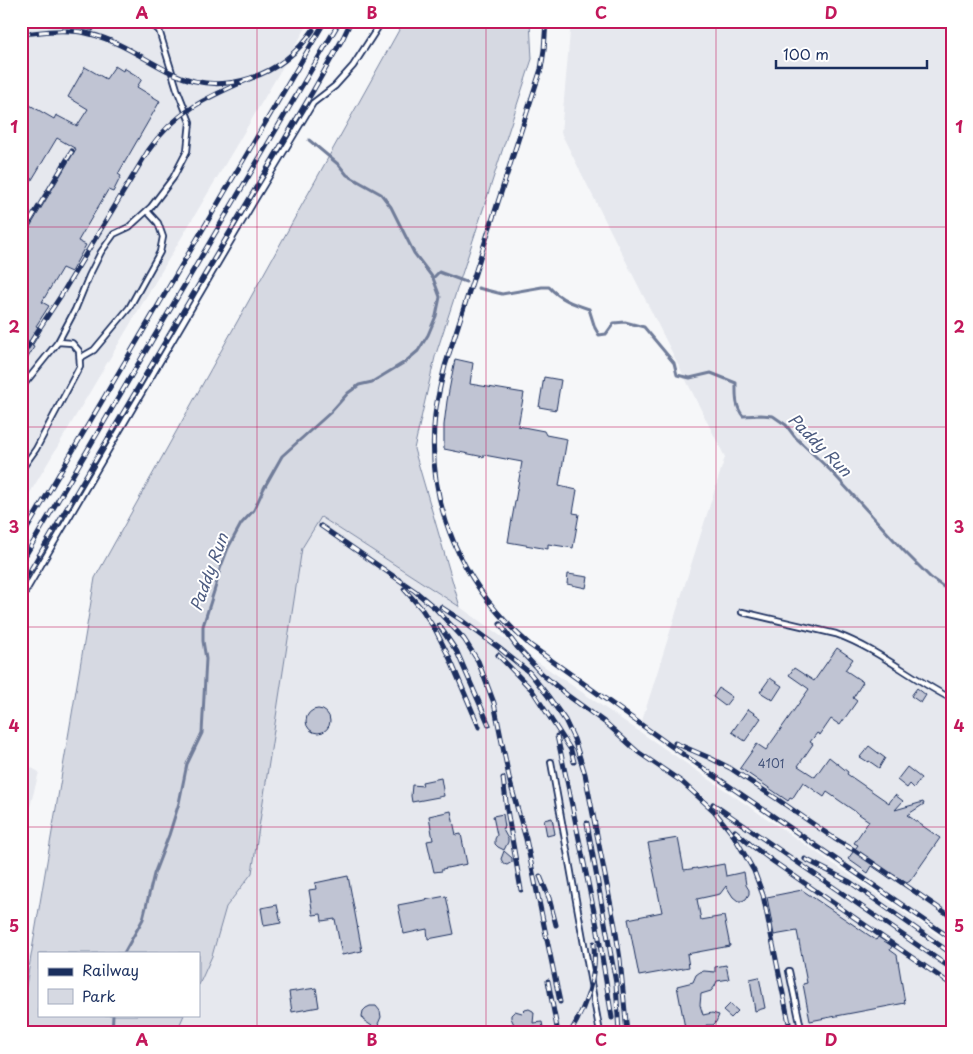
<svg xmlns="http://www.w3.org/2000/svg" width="973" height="1054" font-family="'Playpen Sans',sans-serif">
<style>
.built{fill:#e6e8ee}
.green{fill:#d6d9e2;stroke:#7884a0}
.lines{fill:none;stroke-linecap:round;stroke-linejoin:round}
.stream{stroke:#707c99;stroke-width:3}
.building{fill:#c0c4d3;stroke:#1b2f5e}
.service-casing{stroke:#1b2f5e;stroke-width:8}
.service{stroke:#fff;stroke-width:4.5}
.rail-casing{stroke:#1b2f5e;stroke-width:5}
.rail{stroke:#fff;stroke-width:3;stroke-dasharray:9;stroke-linecap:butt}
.grid{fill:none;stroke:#c2185b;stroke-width:1;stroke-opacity:0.55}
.labels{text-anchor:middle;stroke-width:4;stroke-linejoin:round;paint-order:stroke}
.number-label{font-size:12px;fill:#44547b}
.water-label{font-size:16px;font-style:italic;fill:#4d5c81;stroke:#fff}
.neatline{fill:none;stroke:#c2185b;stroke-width:2}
.grid-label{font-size:16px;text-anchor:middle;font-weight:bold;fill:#c2185b}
</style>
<rect width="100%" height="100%" fill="#f6f7f9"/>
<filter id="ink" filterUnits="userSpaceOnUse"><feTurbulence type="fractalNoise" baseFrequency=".02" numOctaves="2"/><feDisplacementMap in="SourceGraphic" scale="10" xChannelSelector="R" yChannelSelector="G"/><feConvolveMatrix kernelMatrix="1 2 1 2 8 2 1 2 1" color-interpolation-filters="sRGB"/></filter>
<g filter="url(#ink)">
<g class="built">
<path d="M21 21H310L21 508Z"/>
<path d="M571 21H952V937L641 724 725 457 561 133Z"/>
<path d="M321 517 460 607 526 654 952 945V1033H176L184 1015H199V985L212 956 226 907 252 873 302 548Z"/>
<path d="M21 762 39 772 21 841Z"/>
</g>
<path class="green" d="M404 21H530L532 59 435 357 414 449 460 607 321 517 302 548 252 873 226 907 212 956 199 985V953H39V1015H184L176 1033H27L21 1015 95 578Z"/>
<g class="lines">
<g class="stream">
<path d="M309 140 339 165 347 175 381 194 391 207 414 253 433 278"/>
<path d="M478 288 502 294 542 287H549C561 300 574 304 589 309L595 328 599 335 606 334 614 323 625 322 644 327 674 363 677 375 690 378 711 373 736 383C736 395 735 406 743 416L761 415 773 416 786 425 795 437 831 471 904 551 931 578 952 593"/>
<path d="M124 953 143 919 154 874 169 835 179 803 187 764 202 733 206 659 203 641V626L216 585 220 569 228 548 241 524 254 510 264 488 282 456 301 439 331 412 348 393 359 385 372 382 405 362 418 351 428 335 436 316 440 297 433 278 439 272 466 282"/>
<path d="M112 1033 113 1015"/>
</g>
</g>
<g class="building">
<path d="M115 66 123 71 124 68 142 79 137 87 160 101 118 174 121 176 113 192 108 190 78 241 86 245 71 272 62 268 42 302 49 306 36 326 42 329 32 346 34 347 21 370V242L76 149 57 138 21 198V100L54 119 56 115 77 126 88 109 68 97 85 67 106 79Z"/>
<path d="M455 359 473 363 470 384 524 393 518 426 544 431 546 435 567 439 559 486 577 490 573 513 579 514 573 548 548 544V549L508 542 522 462 484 455V457L444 449V425L447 401Z"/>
<path d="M544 377 561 380 556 410 539 407Z"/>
<path d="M568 574 588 577 586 588 567 584Z"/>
<path d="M837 648 853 659 845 670 863 682 853 698 857 701 840 725 831 719 820 735 817 733 810 742 813 744 798 766 815 777 829 757 848 772 847 774 889 803 895 795 903 801 895 810 923 802 924 804 907 815 940 838 910 881 907 883 894 875 891 879 872 866 868 873 848 859 858 845 854 843 869 821 827 792 824 797 803 782 792 799 790 798 788 801 740 768 757 744 766 750 809 689 789 675 794 668 814 681Z"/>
<path d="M770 678 782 686 773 700 760 692Z"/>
<path d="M719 688 732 697 725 706 713 697Z"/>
<path d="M917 688 926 695 921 703 911 696Z"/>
<path d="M748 709 761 718 745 741 732 732Z"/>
<circle cx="318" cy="721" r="12"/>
<path d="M869 746 885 758 879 768 869 761 868 762 860 757Z"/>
<path d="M907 767 921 778 914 788 910 784 907 788 897 780Z"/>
<path d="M441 778 444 796 412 802 411 796 412 785 423 786 422 782Z"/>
<path d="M451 811 456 835 461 834 467 864 442 869V871L434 872 427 841 433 840 429 816Z"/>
<path d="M503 814 505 827 502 828 508 839V842L504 850 498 847 495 844V839L497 835 493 816Z"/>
<path d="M552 818 555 834 547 836 544 820Z"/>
<path d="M678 838 684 870 697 868V869L724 864 726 876 744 872 746 885 749 890V894L746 899 742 901H738L733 897 726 886 720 894 697 899 701 920 724 916 730 946 687 954 689 967 639 976 628 919 662 912 648 843Z"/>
<path d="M504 851 512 858V862L507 865 504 864 502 861 501 859Z"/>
<path d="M348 876 362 951 342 955 335 919 322 921 321 914 313 915 309 890 316 889 315 883Z"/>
<path d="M802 890 876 940 878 937 892 946 890 950 897 955 905 1003 810 1021 803 984 807 983 797 931 774 935 767 897Z"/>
<path d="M446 896 454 934 428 939 427 929 404 934 398 905Z"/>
<path d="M277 905 281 923 264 926 261 908Z"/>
<path d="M726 965 729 979 717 981 715 986 711 991 701 994 700 1005 703 1015 712 1013 719 1015 716 1022 713 1025H706L705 1033H686L677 986 693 982 696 975 700 972 704 971 715 972V967Z"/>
<path d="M759 977 765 1008 755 1011 750 979Z"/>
<path d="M316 988 319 1007 292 1012 289 992Z"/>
<path d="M730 1004 738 1011 731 1018 723 1011Z"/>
<path d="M370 1006H376L380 1011 381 1017 378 1024 387 1033H372V1026L363 1020 362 1016 363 1011 366 1008Z"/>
<path d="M529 1009 533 1011 534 1013 533 1023 542 1022 544 1033H518L511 1018V1015L515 1011 522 1013 525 1010Z"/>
</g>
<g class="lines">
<defs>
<g id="service">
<path d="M58 342 75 310 89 276 101 252 114 234 129 227 151 207 173 178 187 151 190 122 177 89 159 30 146 22 142 21"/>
<path d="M80 358 94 350 129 308 160 252 163 237 158 223 147 211"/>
<path d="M21 388 58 342 72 343 79 351 80 366 36 449 21 470"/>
<path d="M21 599 254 201 313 103 335 86 353 66 382 21"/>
<path d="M742 612 836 634C878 649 912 679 952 699"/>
<path d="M551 762 600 1033"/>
<path d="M789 971 802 1033"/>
<path d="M776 1033 801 1027"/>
</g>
</defs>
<use href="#service" class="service-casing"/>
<use href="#service" class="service"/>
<defs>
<g id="rail">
<path d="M69 21 92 29"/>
<path d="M546 21 544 50 541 69 445 366C441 383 437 398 435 415 425 505 463 587 530 645L671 746 952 939"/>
<path d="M21 34C44 32 67 28 90 34 120 41 145 60 172 73 224 98 282 76 313 30"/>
<path d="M21 236 72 151"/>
<path d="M21 358 37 332 60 297 148 151C176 110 210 96 254 77"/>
<path d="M321 526 415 591 435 608 464 639 478 661 494 703 510 782 526 839 560 1002"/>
<path d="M21 539 325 21"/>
<path d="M21 563 340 21"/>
<path d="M21 586 313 91 343 38 351 21"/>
<path d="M404 589 421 608 436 631 450 659 479 727"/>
<path d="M441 607 461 620 499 648 530 673 548 696 565 720 574 739 585 774 615 926 620 959 627 1033"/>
<path d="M500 624 517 647 542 674 567 695 607 724 638 752 682 782 714 811 734 836 754 871 763 895 791 1033"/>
<path d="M439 625 457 652 489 725"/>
<path d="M498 655 532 690 571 750 574 762"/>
<path d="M557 736 567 781 597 926 612 1018"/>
<path d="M675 743 710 758 730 768 777 799 835 839 854 850 952 917"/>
<path d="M503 778 507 810 521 890"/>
<path d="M713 804 952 969"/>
<path d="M587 823 616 983 619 1033"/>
<path d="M735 831 751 845 774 862 952 985"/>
<path d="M805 859 850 882 952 954"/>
<path d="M540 876 549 898 556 925"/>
<path d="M548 981 558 1033"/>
<path d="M570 1033C582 1013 592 990 594 966 595 959 594 950 594 943"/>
</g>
</defs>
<use href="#rail" class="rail-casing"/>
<use href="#rail" class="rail"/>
</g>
</g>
<path class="grid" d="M257 21V1033M486 21V1033M716 21V1033M21 227H952M21 427H952M21 627H952M21 827H952"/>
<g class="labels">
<g class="number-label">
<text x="771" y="768">4101</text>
</g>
<g class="water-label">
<text transform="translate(820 445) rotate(45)" y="6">Paddy Run</text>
<text transform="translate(209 572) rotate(-70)" y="6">Paddy Run</text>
</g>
</g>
<rect width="973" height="1054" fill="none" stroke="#fff" stroke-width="55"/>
<rect x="38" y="952" width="162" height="65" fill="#ffffff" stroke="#a4acbf"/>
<rect x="48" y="968" width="25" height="8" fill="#1b2f5e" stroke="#a4acbf"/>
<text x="82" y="976" font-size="15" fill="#1b2f5e">Railway</text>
<rect x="48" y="989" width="25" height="15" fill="#d6d9e2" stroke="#a4acbf"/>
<text x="82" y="1002" font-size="15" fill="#1b2f5e">Park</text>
<path d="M776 60v8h151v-8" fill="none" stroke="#1b2f5e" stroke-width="2.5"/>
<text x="783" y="60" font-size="15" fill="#1b2f5e" stroke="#ffffff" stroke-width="4" paint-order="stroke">100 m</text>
<rect x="28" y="28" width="918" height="998" class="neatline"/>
<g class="grid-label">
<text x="142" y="19">A</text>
<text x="372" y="19">B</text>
<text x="601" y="19">C</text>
<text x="831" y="19">D</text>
<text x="14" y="133">1</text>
<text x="959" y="133">1</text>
<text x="14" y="333">2</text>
<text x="959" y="333">2</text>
<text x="14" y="533">3</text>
<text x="959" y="533">3</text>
<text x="14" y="732">4</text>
<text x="959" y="732">4</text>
<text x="14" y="932">5</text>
<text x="959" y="932">5</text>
<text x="142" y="1046">A</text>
<text x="372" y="1046">B</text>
<text x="601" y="1046">C</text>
<text x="831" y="1046">D</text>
</g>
</svg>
